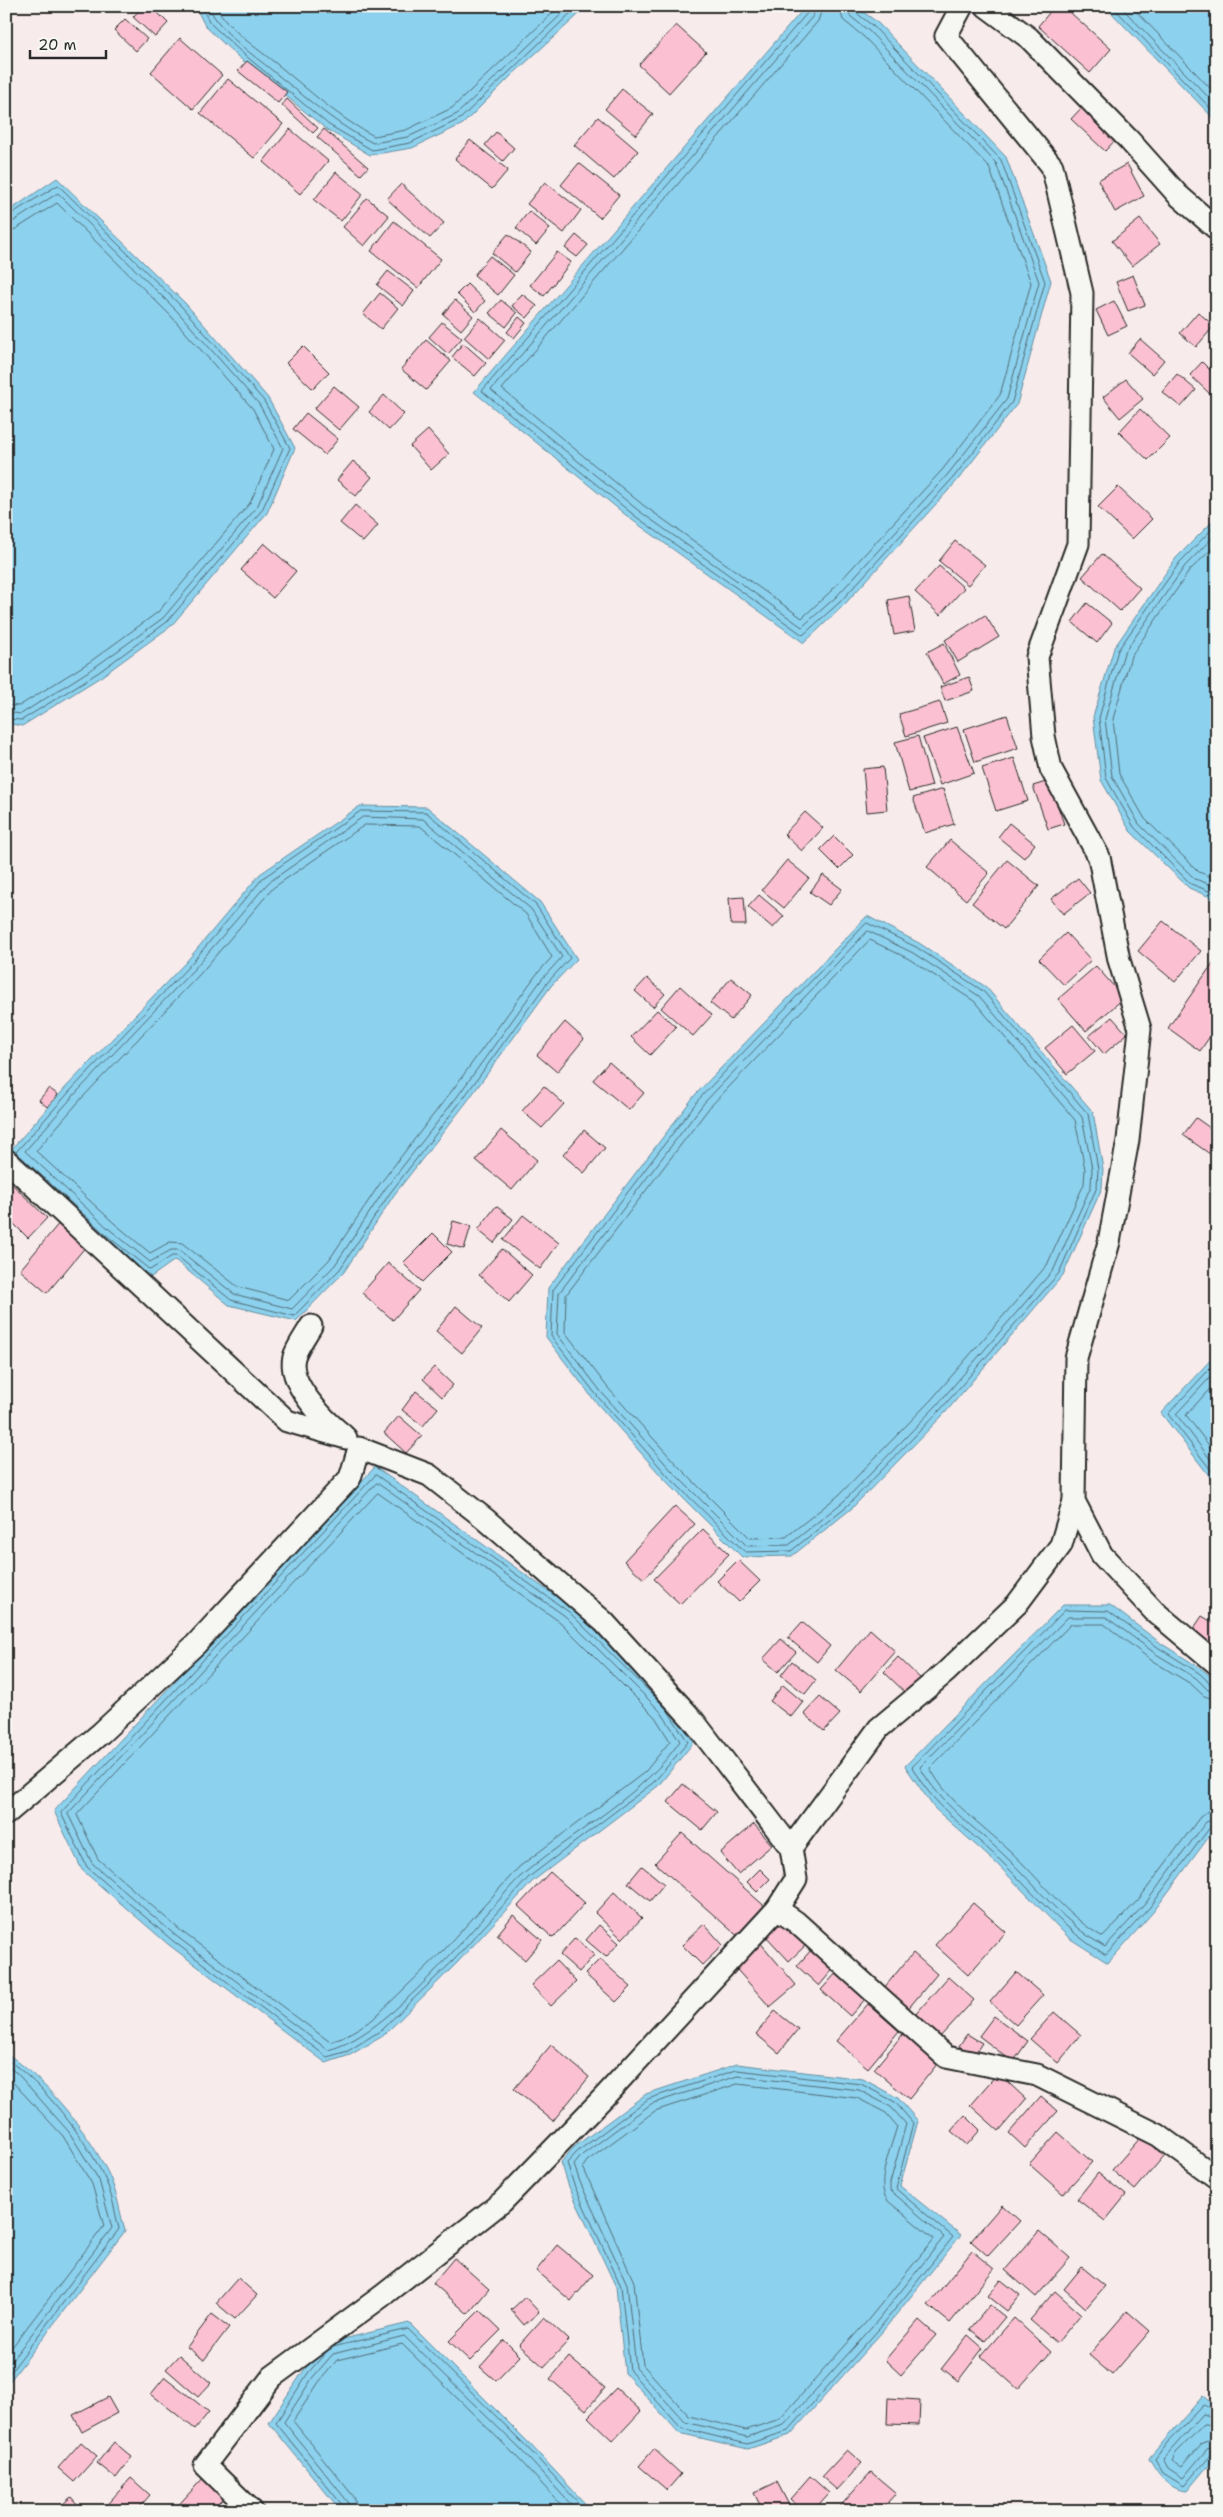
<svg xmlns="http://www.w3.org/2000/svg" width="1223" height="2517" font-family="'Shantell Sans',sans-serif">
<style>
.water{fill:#8cd1ed;stroke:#658f9f}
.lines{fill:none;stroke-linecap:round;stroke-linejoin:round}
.shore{stroke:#526d79;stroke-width:1}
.building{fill:#fbc1d2;stroke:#2b2b2b}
.street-casing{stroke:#2b2b2b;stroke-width:25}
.street{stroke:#f6f6f2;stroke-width:21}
</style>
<rect width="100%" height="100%" fill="#f7ebec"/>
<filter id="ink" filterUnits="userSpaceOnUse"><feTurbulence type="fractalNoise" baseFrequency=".02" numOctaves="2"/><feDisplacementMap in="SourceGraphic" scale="10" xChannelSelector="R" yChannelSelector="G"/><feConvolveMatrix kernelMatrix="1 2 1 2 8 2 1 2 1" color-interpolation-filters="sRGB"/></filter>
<g filter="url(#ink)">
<g class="water">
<path d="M195 6H584L577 16 512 75 463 124 412 148 370 155 326 129 236 55 205 26Z"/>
<path d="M806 6H855L877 22 1006 157 1051 281 1017 404 957 481 844 605 804 643 632 520 474 392Z"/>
<path d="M1105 6H1217V122Z"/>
<path d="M57 178 185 303 268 398 295 448 267 513 171 626 102 676 22 726 6 723V213Z"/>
<path d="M1217 517V900L1189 888 1130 831 1101 780 1093 717 1114 648 1176 558Z"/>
<path d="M360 806 427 807 540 902 577 959 551 986 466 1103 394 1195 344 1272 296 1321 229 1305 175 1260 151 1277 102 1238 8 1153 67 1086 186 962 260 874Z"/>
<path d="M867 916 919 943 986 987 1093 1112 1103 1169 1102 1188 1063 1275 945 1413 851 1509 792 1556 742 1557 664 1479 594 1400 546 1337 548 1288 695 1095Z"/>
<path d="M1217 1353V1486L1161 1413Z"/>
<path d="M375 1467 572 1608 670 1705 694 1742 658 1786 533 1881 457 1963 383 2036 350 2055 326 2063 169 1945 82 1870 54 1811Z"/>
<path d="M1063 1605H1110L1162 1644 1202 1669 1217 1682V1826L1154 1911 1108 1963 1069 1938 997 1864 934 1808 905 1766Z"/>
<path d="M6 2053C44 2078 90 2134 109 2175 117 2192 120 2213 125 2231L6 2386Z"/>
<path d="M737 2064 863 2079 898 2098 918 2121 900 2186 961 2235 882 2332 790 2435 748 2449 679 2433 625 2373 616 2287 569 2187 561 2162 574 2147 646 2094Z"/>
<path d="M409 2323 528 2442 592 2511H341L269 2423 304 2370 327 2343Z"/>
<path d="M1203 2396 1217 2408V2455L1187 2491C1168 2490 1157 2472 1149 2458Z"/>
</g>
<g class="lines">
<g class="shore">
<path d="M201 6 210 23 240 51 329 125 372 150 410 143 460 119 578 6"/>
<path d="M208 6C222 35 254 55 279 76 309 100 338 126 373 143L408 137 457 114 570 6"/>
<path d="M216 6C228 30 257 48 278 65 309 90 338 118 374 136L406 130 452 108 560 6"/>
<path d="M809 6 808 12 482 391 635 516 803 635 840 602 953 478 1012 402 1045 282 1001 160 873 26 855 12 853 6"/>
<path d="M816 6 813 16 491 390 639 511 802 627 836 597 948 474 1007 399 1039 282 996 163 869 31 850 16 847 6"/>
<path d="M823 6 818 21 502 389 643 505 802 618 830 592 943 469 1000 395 1031 283 989 167 864 37 843 20 839 6"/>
<path d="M1112 6 1217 115"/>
<path d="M1120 6 1217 106"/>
<path d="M1131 6 1217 95"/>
<path d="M6 217 58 185 181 306 264 401 290 448 262 510 167 622 99 672 22 720 6 719"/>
<path d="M6 223 14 221 58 193 177 311 259 404 283 448 257 507 163 618 95 667 21 714 6 712"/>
<path d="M6 231 16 229 57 203 171 316 253 409 274 449 250 503 158 612 91 661 19 706 6 705"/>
<path d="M1217 524 1180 562 1118 650 1099 718 1106 778 1134 827 1191 884 1217 894"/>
<path d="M1217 533 1185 566 1124 653 1105 719 1112 776 1139 824 1195 879 1217 887"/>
<path d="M1217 544 1190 570 1131 656 1113 719 1119 774 1145 819 1199 872 1217 879"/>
<path d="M361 811 426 812 536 905 570 958 547 983 462 1100 390 1193 340 1269 294 1316 231 1300 177 1256H172L150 1270 105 1234 16 1152 71 1090 190 965 263 878Z"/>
<path d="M363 817 423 819 531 909 562 957 542 979 457 1097 385 1189 335 1265 292 1309 234 1294 179 1250H171L150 1262 109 1229 25 1151 75 1094 194 969 268 883Z"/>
<path d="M365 825 420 826 526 914 552 957 536 975 451 1092 379 1185 329 1260 289 1300 238 1287 182 1243 170 1242 150 1253 114 1223 36 1151 81 1099 200 974 273 888Z"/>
<path d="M867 923 916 947 983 991 1088 1114 1098 1169 1097 1187 1059 1273 941 1409 848 1505 791 1551 745 1552 668 1476 598 1397 551 1336 553 1290 699 1099Z"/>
<path d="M868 931 913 953 979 996 1082 1117 1092 1169 1091 1186 1054 1269 937 1405 844 1501 789 1545 747 1546 672 1471 602 1393 557 1334 559 1293 704 1103Z"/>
<path d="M870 940 909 959 974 1001 1075 1120 1085 1169 1084 1184 1047 1265 931 1400 839 1495 786 1537 750 1538 678 1466 608 1388 565 1332 566 1295 709 1108Z"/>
<path d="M1217 1361 1168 1414 1217 1478"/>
<path d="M1217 1370 1176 1414 1217 1468"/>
<path d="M1217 1381 1186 1415 1217 1456"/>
<path d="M376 1475 569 1612 666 1708 688 1742 654 1782 529 1877 454 1960 380 2031 348 2051 327 2057 173 1941 87 1867 61 1813Z"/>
<path d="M377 1483 565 1616 661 1712 680 1741C644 1795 576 1830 527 1871 514 1881 504 1895 493 1907 454 1950 384 2036 328 2050L176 1936 92 1863 68 1814Z"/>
<path d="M378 1493 560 1622 655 1717 670 1741 645 1772 519 1867 444 1950 372 2020 342 2038 330 2042 181 1931 98 1859 77 1815Z"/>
<path d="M1217 1686 1212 1685 1199 1673 1159 1648 1108 1611 1065 1610 912 1767C933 1806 969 1830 1001 1861 1035 1894 1064 1931 1106 1955L1150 1907 1211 1826 1217 1824"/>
<path d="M1217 1692 1208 1690 1196 1678 1156 1654 1106 1617H1068L920 1767C940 1804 974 1827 1004 1855 1037 1886 1064 1924 1105 1947L1145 1904 1206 1822 1217 1818"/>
<path d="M1217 1700 1204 1696 1191 1684 1151 1660 1104 1624H1071L930 1768C948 1802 981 1824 1009 1850 1040 1879 1066 1916 1103 1937L1139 1899 1200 1817 1208 1811 1217 1810"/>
<path d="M6 2059C42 2082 86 2139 104 2177 112 2192 115 2213 119 2229L6 2378"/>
<path d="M6 2066 17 2073 69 2132 99 2180 112 2228 6 2368"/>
<path d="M737 2070 861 2084 895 2102 913 2123 896 2189 953 2237 879 2329 788 2431 747 2444 681 2428 630 2371 621 2286 574 2185 567 2163 578 2151 648 2099Z"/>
<path d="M6 2075 63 2136 92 2184 104 2226 6 2355"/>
<path d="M738 2076 859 2090 891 2107 906 2124 890 2183V2190L944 2237 874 2325 784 2425 747 2437 685 2422 636 2368 627 2284 580 2182 574 2165 582 2155 651 2104Z"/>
<path d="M738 2084 857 2098 886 2113 897 2126C892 2146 874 2185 888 2201L934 2239 868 2320 780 2419 746 2430 689 2416 643 2365 634 2282 583 2167 587 2161 655 2111Z"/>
<path d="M333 2347 408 2329 525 2445 586 2511"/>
<path d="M327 2351 308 2373 276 2423 343 2506 344 2511"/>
<path d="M1217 2411 1203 2405 1166 2444 1155 2459 1163 2473 1184 2486 1211 2454 1217 2452"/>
<path d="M1217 2418 1203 2414 1163 2459 1168 2468 1183 2478 1207 2449 1217 2446"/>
<path d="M1217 2425 1204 2424 1176 2453 1172 2461 1182 2467 1202 2443 1217 2438"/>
<path d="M351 2511 348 2502 284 2422 313 2377 333 2354 404 2336 520 2449 577 2511"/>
<path d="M358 2511 354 2497 293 2421 319 2382 337 2360 402 2344 515 2455 567 2511"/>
</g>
</g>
<g class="building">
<path d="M143 6H151L168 23 155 37 133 17Z"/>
<path d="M1055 6H1063L1111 49 1090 73 1038 26Z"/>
<path d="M125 19 147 39 136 51 114 30Z"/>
<path d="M676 25 706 52 669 93 639 65Z"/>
<path d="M180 38 222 75 193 109 151 72Z"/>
<path d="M247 61 287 92 278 103 238 71Z"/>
<path d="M228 79 283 124 254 158 200 113Z"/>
<path d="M622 89 653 114 636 135 605 109Z"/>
<path d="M287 99 318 128 313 133 282 105Z"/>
<path d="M1085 104 1119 136 1105 151 1071 119Z"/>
<path d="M598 117 638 151 614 179 574 145Z"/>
<path d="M290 129 328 161 300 194 263 162Z"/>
<path d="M324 129 368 167 361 175 317 137Z"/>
<path d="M496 132 514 148 503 161 485 145Z"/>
<path d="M470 140 508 170 492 189 455 159Z"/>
<path d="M579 163 619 195 600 218 561 185Z"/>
<path d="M1127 164 1144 196 1115 212 1098 180Z"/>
<path d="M336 172 363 194 341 221 314 200Z"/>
<path d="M545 182 581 210 564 233 527 204Z"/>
<path d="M401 184 444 223 430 238 387 199Z"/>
<path d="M367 198 389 216 364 246 343 227Z"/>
<path d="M529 211 550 228 536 245 516 228Z"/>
<path d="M1140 219 1160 244 1132 266 1112 241Z"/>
<path d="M394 221 441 259 418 288 371 251Z"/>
<path d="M508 234 531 252 515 272 492 253Z"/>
<path d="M576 235 588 245 577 257 565 248Z"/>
<path d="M557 252 571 262 544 296 530 285Z"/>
<path d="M490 256 514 275 498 295 474 275Z"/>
<path d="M388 271 414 291 403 306 377 285Z"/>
<path d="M1133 275 1145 305 1128 311 1116 282Z"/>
<path d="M467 284 485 301 475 312 457 294Z"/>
<path d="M380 293 398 308 381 329 363 314Z"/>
<path d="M522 294 537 306 527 318 512 306Z"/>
<path d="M455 300 473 316 461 330 443 314Z"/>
<path d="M501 300 517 313 506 327 489 313Z"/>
<path d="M1114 301 1127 326 1108 335 1096 310Z"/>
<path d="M1198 312 1214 326 1196 347 1180 333Z"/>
<path d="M519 317 526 323 514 338 507 332Z"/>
<path d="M480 318 505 340 489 359 464 337Z"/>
<path d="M442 322 462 338 448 354 429 337Z"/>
<path d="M1140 339 1164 360 1152 374 1128 353Z"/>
<path d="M426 340 451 361 426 390 401 369Z"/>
<path d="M463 343 486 363 475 376 452 357Z"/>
<path d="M303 346 329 372 313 389 286 363Z"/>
<path d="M1202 362 1217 377V389L1211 395 1190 375Z"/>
<path d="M1177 374 1196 390 1181 407 1162 392Z"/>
<path d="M1126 379 1143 399 1120 418 1103 397Z"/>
<path d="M334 386 359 407 339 430 314 409Z"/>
<path d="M384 395 404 414 389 430 369 412Z"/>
<path d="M1140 409 1170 438 1148 460 1119 432Z"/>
<path d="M306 413 338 439 325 455 293 429Z"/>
<path d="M428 430 449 454 431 470 410 446Z"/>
<path d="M353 461 372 477 356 496 337 480Z"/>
<path d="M1118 487 1152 519 1132 539 1098 507Z"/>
<path d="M355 505 378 525 363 542 340 523Z"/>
<path d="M955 541 985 565 968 585 939 561Z"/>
<path d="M264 543 296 571 273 598 241 570Z"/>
<path d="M1102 554 1140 588 1120 611 1082 577Z"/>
<path d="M939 566 964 588 940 615 915 592Z"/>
<path d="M909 596 915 631 894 635 888 600Z"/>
<path d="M1087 603 1112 623 1097 643 1072 622Z"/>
<path d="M985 615 999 637 958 662 945 640Z"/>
<path d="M944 643 960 675 943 684 927 652Z"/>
<path d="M969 677 974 691 945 701 940 687Z"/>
<path d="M940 702 947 723 906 736 899 714Z"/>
<path d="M1007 715 1018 748 975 762 964 729Z"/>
<path d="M957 727 974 773 940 785 923 738Z"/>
<path d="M918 736 932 786 909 792 895 742Z"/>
<path d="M1014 758 1028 801 996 811 982 768Z"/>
<path d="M883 767 887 810 867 812 863 769Z"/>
<path d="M1049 781 1064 824 1048 829 1033 786Z"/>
<path d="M943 789 954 824 925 833 913 798Z"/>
<path d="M805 812 823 828 802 851 784 834Z"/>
<path d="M1009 823 1035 844 1024 858 998 837Z"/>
<path d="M834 836 853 855 839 869 820 850Z"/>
<path d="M950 840 989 873 966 900 927 867Z"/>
<path d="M787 860 809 878 784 908 762 890Z"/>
<path d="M1007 860 1039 886 1004 929 972 903Z"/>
<path d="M823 875 842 889 829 905 810 892Z"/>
<path d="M1078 878 1090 893 1063 914 1051 899Z"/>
<path d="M759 895 784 916 773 928 748 907Z"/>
<path d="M744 897 746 925H731L729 898Z"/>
<path d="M1163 921 1201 951 1175 982 1138 951Z"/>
<path d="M1066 933 1091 960 1064 985 1039 959Z"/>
<path d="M1213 963 1217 965V1026L1200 1051 1168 1028Z"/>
<path d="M1096 966 1124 998 1086 1031 1058 999Z"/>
<path d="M647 978 665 994 653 1007 635 991Z"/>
<path d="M731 978 752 995 731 1020 710 1003Z"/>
<path d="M680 986 712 1015 693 1036 661 1008Z"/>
<path d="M657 1010 676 1027 650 1055 631 1037Z"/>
<path d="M1112 1017 1127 1034 1104 1054 1089 1036Z"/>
<path d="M565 1022 584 1039 557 1072 537 1055Z"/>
<path d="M1073 1025 1095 1051 1067 1074 1045 1048Z"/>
<path d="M609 1062 644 1093 629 1110 593 1080Z"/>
<path d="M544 1086 564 1104 542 1128 522 1111Z"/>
<path d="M49 1088 58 1095 47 1107 39 1100Z"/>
<path d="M1196 1118 1217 1133V1159L1183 1135Z"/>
<path d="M501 1130 537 1160 512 1190 476 1160Z"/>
<path d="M584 1130 605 1148 584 1173 563 1155Z"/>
<path d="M6 1178 47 1218 28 1238 6 1216Z"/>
<path d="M496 1206 513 1219 494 1243 478 1230Z"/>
<path d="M523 1215 559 1243 540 1269 503 1240Z"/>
<path d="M453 1221 471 1226 464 1249 447 1244Z"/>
<path d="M60 1222 87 1245 47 1293 20 1270Z"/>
<path d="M433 1233 452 1252 422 1282 403 1263Z"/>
<path d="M502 1249 532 1275 509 1302 479 1275Z"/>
<path d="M388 1263 419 1290 393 1320 362 1293Z"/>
<path d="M456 1306 482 1328 462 1353 436 1331Z"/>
<path d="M434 1367 453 1385 442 1397 423 1379Z"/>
<path d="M416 1391 438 1408 423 1426 402 1410Z"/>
<path d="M399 1416 422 1436 406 1453 384 1433Z"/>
<path d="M675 1506 695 1524 644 1579 624 1561Z"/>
<path d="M703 1529 729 1554 680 1604 654 1579Z"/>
<path d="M738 1560 760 1581 739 1602 717 1581Z"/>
<path d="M1202 1616 1217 1625V1652L1190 1634Z"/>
<path d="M802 1622 830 1646 817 1662 788 1638Z"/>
<path d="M870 1629 895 1651 861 1691 836 1670Z"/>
<path d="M781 1639 796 1652 778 1672 763 1659Z"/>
<path d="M898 1657 925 1683 910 1697 884 1672Z"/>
<path d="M792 1661 816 1680 805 1694 781 1675Z"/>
<path d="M783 1685 803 1702 791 1717 770 1701Z"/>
<path d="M820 1697 840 1714 824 1731 804 1714Z"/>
<path d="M683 1784 717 1812 702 1830 668 1802Z"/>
<path d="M754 1824 772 1845 738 1874 720 1853Z"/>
<path d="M682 1833 769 1910 742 1940 655 1863Z"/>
<path d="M642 1866 664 1884 650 1901 628 1883Z"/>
<path d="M760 1869 770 1879 757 1892 747 1882Z"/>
<path d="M550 1872 585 1903 553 1938 518 1906Z"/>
<path d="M614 1892 642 1918 622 1939 595 1913Z"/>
<path d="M973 1903 1006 1932 968 1975 935 1945Z"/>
<path d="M513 1915 542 1940 525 1960 497 1935Z"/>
<path d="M783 1917 807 1944 789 1961 765 1935Z"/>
<path d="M704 1924 723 1945 702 1965 682 1945Z"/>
<path d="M599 1925 619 1943 606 1957 586 1940Z"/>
<path d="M575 1938 594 1955 579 1972 560 1955Z"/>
<path d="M758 1940 796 1985 770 2007 731 1963Z"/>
<path d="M812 1949 834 1968 819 1986 797 1966Z"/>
<path d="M913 1953 937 1974 907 2010 883 1989Z"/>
<path d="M600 1959 631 1987 616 2002 585 1974Z"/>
<path d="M556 1961 576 1982 551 2006 531 1985Z"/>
<path d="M838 1971 867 1997 850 2016 821 1990Z"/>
<path d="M1016 1972 1043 1995 1016 2025 990 2002Z"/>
<path d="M948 1977 974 2000 939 2038 914 2016Z"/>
<path d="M868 2004 899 2031 868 2068 836 2041Z"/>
<path d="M775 2011 798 2029 779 2053 756 2034Z"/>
<path d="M1054 2012 1081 2035 1058 2063 1030 2039Z"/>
<path d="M994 2016 1028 2041 1013 2062 979 2036Z"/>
<path d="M903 2034 938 2063 909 2099 874 2069Z"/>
<path d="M967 2034 982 2043 974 2055 959 2046Z"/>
<path d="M551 2045 589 2077 553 2121 514 2089Z"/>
<path d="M998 2073 1026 2099 999 2131 970 2105Z"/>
<path d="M1041 2096 1058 2111 1025 2148 1009 2133Z"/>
<path d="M965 2115 980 2130 967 2145 951 2131Z"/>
<path d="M1058 2132 1092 2162 1063 2194 1029 2164Z"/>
<path d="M1142 2136 1164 2156 1135 2190 1112 2170Z"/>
<path d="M1098 2173 1126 2195 1105 2221 1077 2199Z"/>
<path d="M1002 2205 1020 2221 988 2256 971 2241Z"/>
<path d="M1039 2231 1070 2258 1036 2297 1005 2270Z"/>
<path d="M557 2245 593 2275 571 2301 536 2271Z"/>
<path d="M972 2251 994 2269 950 2323 928 2305Z"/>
<path d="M454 2258 489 2289 468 2314 433 2283Z"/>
<path d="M1082 2267 1105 2286 1086 2308 1064 2289Z"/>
<path d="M238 2278 257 2295 235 2319 216 2303Z"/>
<path d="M1001 2280 1020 2295 1007 2311 988 2296Z"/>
<path d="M1055 2291 1081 2314 1057 2343 1030 2320Z"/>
<path d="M525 2297 539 2312 524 2325 511 2310Z"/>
<path d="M990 2305 1005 2317 985 2341 970 2329Z"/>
<path d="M480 2310 501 2330 470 2361 449 2341Z"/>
<path d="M1127 2311 1150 2331 1112 2375 1089 2355Z"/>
<path d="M212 2314 229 2327 204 2360 187 2347Z"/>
<path d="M544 2317 569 2340 544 2367 519 2345Z"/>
<path d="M1014 2318 1051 2352 1018 2389 981 2356Z"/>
<path d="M919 2320 936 2335 901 2375 885 2360Z"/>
<path d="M968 2335 983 2348 958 2381 942 2368Z"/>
<path d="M504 2340 520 2356 496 2381 480 2367Z"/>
<path d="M179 2355 211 2383 198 2397 166 2369Z"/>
<path d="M569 2357 605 2388 586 2410 550 2379Z"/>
<path d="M165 2377 209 2412 195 2429 151 2394Z"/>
<path d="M616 2388 641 2411 613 2441 588 2417Z"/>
<path d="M108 2397 117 2413 82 2432 73 2415Z"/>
<path d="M888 2398 920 2400 919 2425 887 2424Z"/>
<path d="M81 2442 97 2456 74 2482 58 2468Z"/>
<path d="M114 2442 132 2457 116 2478 97 2463Z"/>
<path d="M654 2449 681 2474 667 2490 639 2466Z"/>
<path d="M847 2450 862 2463 837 2490 822 2477Z"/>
<path d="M871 2472 896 2493 880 2511H836Z"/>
<path d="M205 2476 226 2495 212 2511H173Z"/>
<path d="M810 2476 829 2493 813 2511H803L790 2499Z"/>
<path d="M131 2478 150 2495 136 2511H101Z"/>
<path d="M777 2482 791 2509 763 2511 754 2493Z"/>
<path d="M71 2497 83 2511H55Z"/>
</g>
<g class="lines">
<defs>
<g id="street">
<path d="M962 6 946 36 1052 166 1082 293 1078 544 1037 657 1044 736 1051 769 1099 857 1119 960 1140 1029 1128 1140 1109 1242 1076 1358 1074 1501 1102 1555 1154 1611 1217 1664"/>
<path d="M986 6 1029 38 1129 140 1178 195 1217 229"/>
<path d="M6 1160 287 1421 346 1438"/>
<path d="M311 1326C306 1335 297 1347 294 1357 287 1383 325 1421 343 1435"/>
<path d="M6 1814 101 1733 196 1644 350 1478 359 1448 429 1475 484 1518 604 1622 693 1720 791 1848 796 1879 777 1909 796 1922 946 2057 1037 2075 1158 2135 1217 2178"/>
<path d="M791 1848 879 1728 946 1672 1017 1604 1061 1545 1074 1501"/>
<path d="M252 2511 205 2465 272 2377 382 2296 502 2202 604 2097 777 1909"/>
</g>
</defs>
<use href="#street" class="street-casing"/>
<use href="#street" class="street"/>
</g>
</g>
<rect width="1223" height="2517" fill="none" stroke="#f6f6f2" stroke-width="25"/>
<rect x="12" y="12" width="1198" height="2492" fill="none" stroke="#2b2b2b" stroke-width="2" filter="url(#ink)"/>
<path d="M30 50v8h76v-8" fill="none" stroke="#2b2b2b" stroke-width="2.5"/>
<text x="38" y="50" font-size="15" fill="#2b2b2b" stroke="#f6f6f2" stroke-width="4" paint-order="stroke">20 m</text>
</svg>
